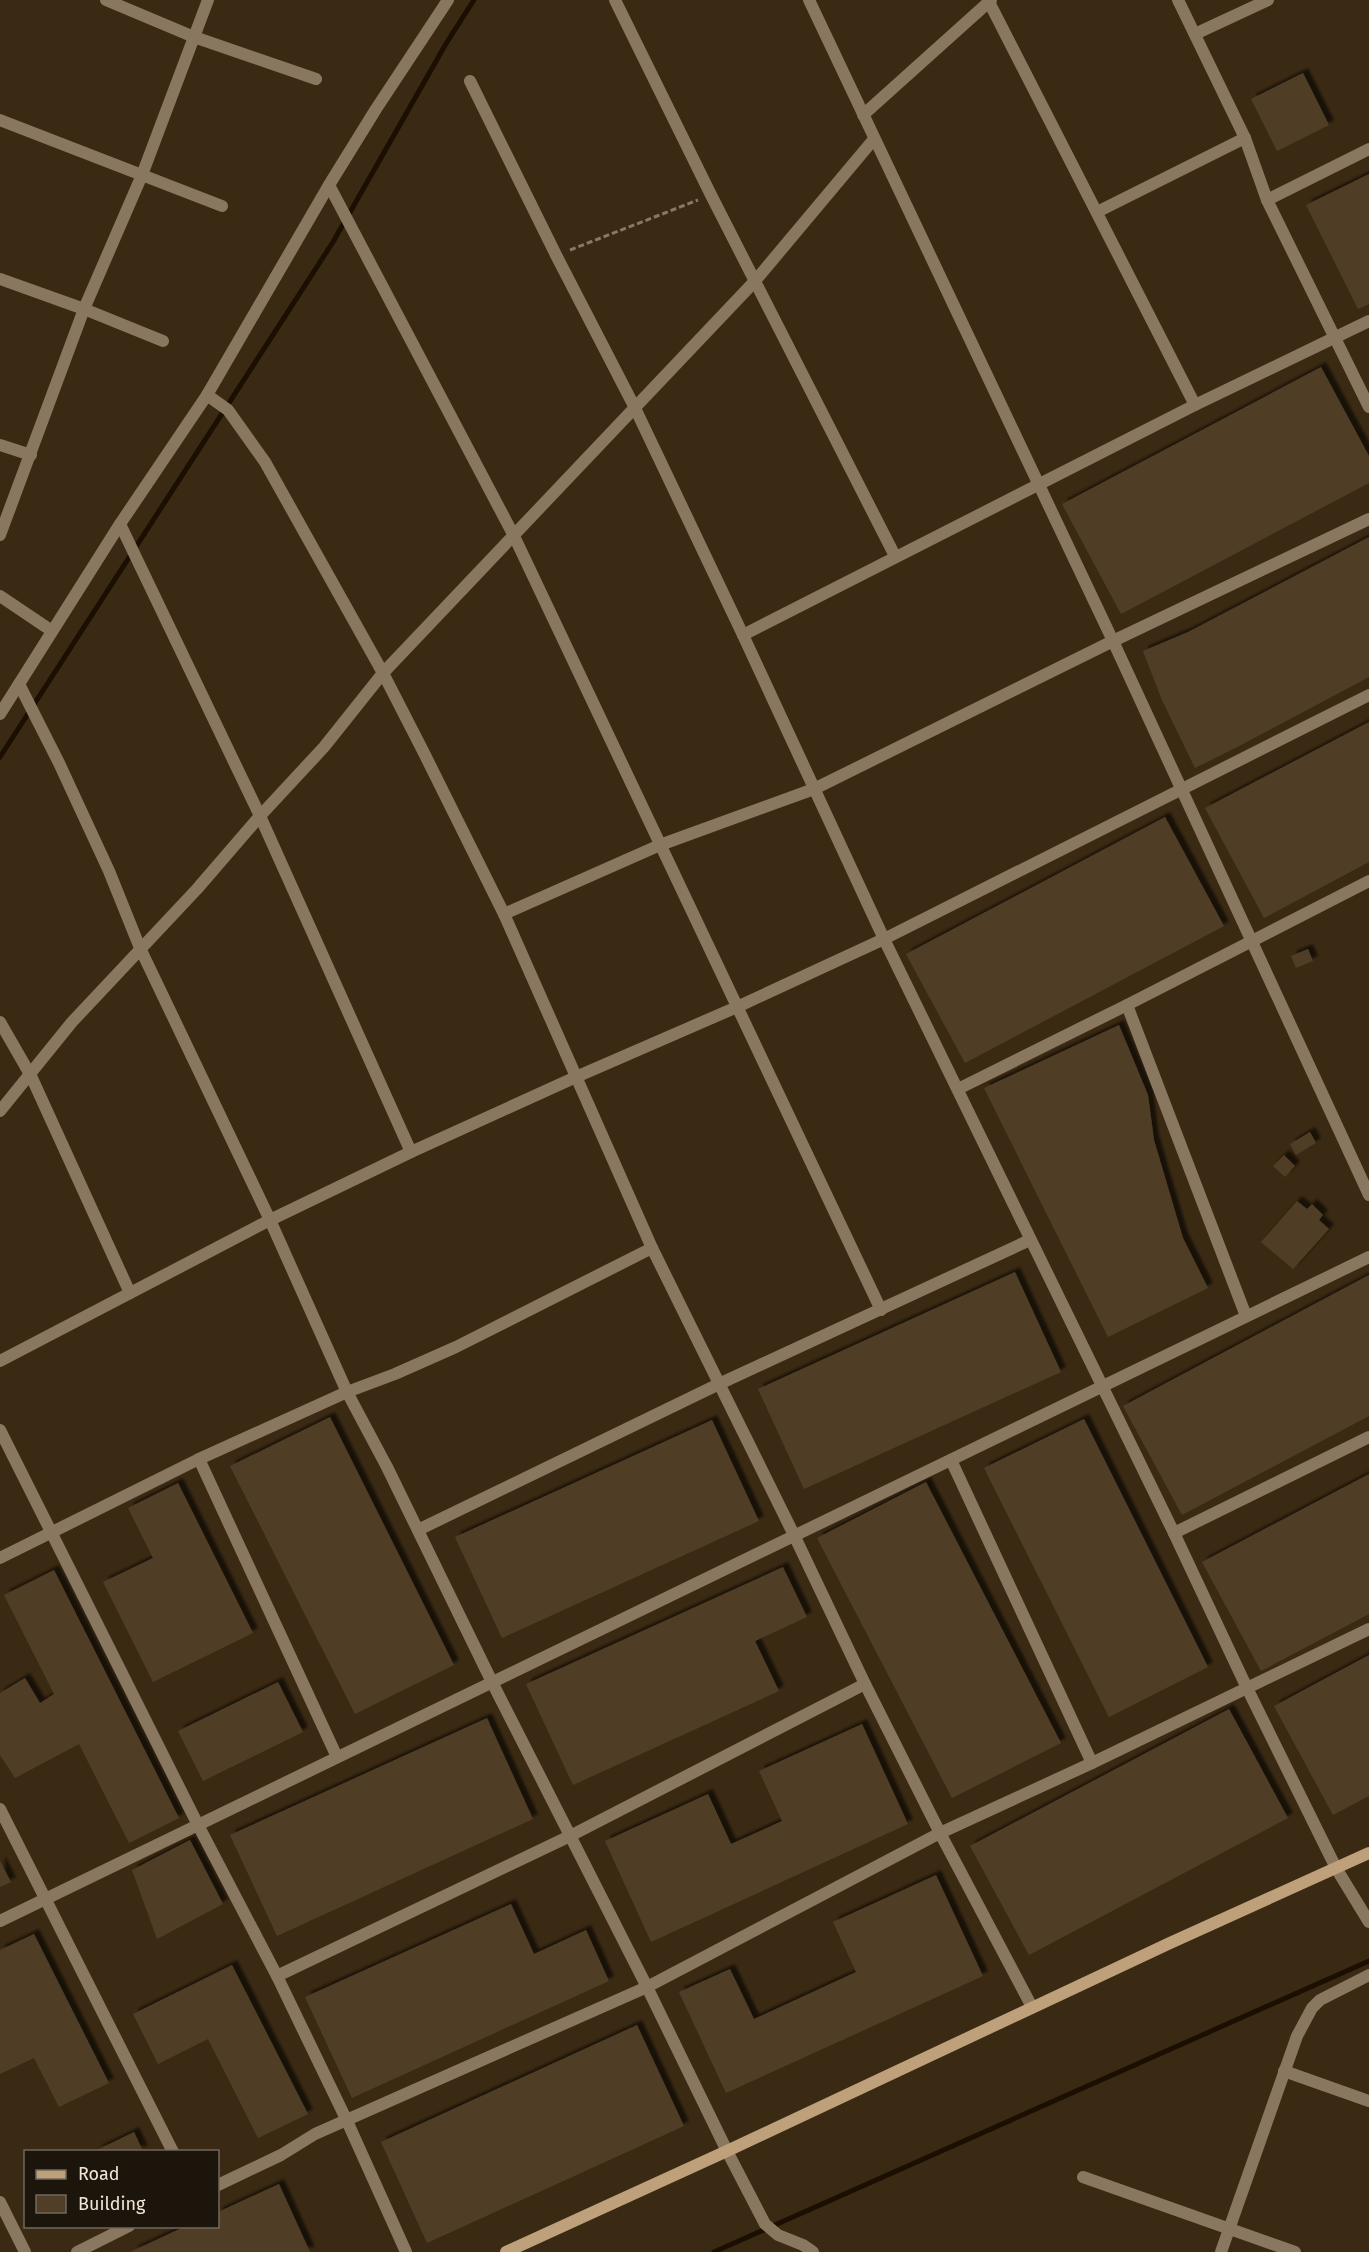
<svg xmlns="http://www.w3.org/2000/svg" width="1369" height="2252" font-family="'Fira Sans',sans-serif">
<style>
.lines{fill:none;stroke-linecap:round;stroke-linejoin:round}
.stream{stroke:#1b0f01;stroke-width:5}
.building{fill:#503e27;filter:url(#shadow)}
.path{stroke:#887966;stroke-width:3;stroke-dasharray:6 3;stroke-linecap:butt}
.minor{stroke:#8a7760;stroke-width:12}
.tertiary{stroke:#8a7760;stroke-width:12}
.secondary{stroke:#bea17a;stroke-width:12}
</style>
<defs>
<filter id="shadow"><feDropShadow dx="5" dy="-5" stdDeviation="1.5" flood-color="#0009"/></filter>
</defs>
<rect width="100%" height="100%" fill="#3b2a13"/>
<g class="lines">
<g class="stream">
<path d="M0 757 333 242 447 42 474 0"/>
<path d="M714 2252 1369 1961"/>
</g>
</g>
<g class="building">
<path d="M1303 73 1329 125 1277 151 1251 99Z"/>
<path d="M1369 174V304L1358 309 1306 205Z"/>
<path d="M1321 367 1369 456V483L1121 614 1062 504Z"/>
<path d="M1369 537V677L1243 744 1195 768 1162 700 1143 651 1188 632Z"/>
<path d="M1369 722V862L1264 918 1205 808Z"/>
<path d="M1165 817 1224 926 965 1063 906 954Z"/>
<path d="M1308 949 1313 961 1296 968 1291 956Z"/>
<path d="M1119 1025 1148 1095 1154 1140 1183 1238 1208 1288 1108 1337 984 1088Z"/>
<path d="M1310 1132 1316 1143 1296 1155 1290 1144Z"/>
<path d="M1284 1155 1295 1166 1285 1177 1273 1166Z"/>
<path d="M1297 1201 1307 1209 1312 1204 1323 1215 1319 1220 1329 1229 1293 1269 1261 1242Z"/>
<path d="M1015 1272 1061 1372 804 1489 758 1389Z"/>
<path d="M1369 1275V1416L1182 1515 1123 1406Z"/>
<path d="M330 1417 454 1665 355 1714 230 1466Z"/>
<path d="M1084 1419 1208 1667 1109 1717 984 1468Z"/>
<path d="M712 1420 759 1521 502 1638 455 1537Z"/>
<path d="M1369 1474V1614L1261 1671 1202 1562Z"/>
<path d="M926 1482 1061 1743 952 1798 817 1538Z"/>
<path d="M178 1483 253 1633 153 1682 103 1582 153 1558 128 1508Z"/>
<path d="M783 1567 807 1617 755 1641 779 1691 573 1785 526 1684Z"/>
<path d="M54 1570 179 1818 129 1843 79 1744 15 1778 0 1755V1693L25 1678 40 1703 54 1694 4 1595Z"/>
<path d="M1369 1655V1796L1333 1815 1274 1706Z"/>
<path d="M278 1682 303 1732 203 1781 178 1731Z"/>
<path d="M1229 1709 1288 1818 1029 1955 970 1846Z"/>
<path d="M487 1718 533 1819 277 1936 230 1835Z"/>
<path d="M862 1724 908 1824 651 1942 605 1841 708 1794 731 1844 782 1821 759 1771Z"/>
<path d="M190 1840 223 1904 157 1939 132 1870Z"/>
<path d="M0 1861 11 1882 0 1887Z"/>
<path d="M936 1875 983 1976 726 2093 679 1992 730 1969 754 2019 856 1972 833 1922Z"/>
<path d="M511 1904 534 1954 586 1930 609 1981 352 2098 305 1997Z"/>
<path d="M34 1934 109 2083 59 2107 34 2058 0 2074V1950Z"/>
<path d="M232 1965 308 2114 258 2138 208 2039 158 2064 133 2014Z"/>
<path d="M637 2025 684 2126 427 2243 381 2142Z"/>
<path d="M134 2132 143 2151H95Z"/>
<path d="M279 2184 310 2252H130L186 2226H218V2212Z"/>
</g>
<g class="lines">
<path class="path" d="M570 250 698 200"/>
<g class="minor">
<path d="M106 0 194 37 316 79"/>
<path d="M615 0 711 195 895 556"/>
<path d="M809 0 1113 641 1369 1195"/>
<path d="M988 0 1195 405"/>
<path d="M1178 0 1245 138 1267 200"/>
<path d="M1195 34 1268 0"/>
<path d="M470 81 556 255 635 408 743 635 884 939 1174 1533 1247 1688 1336 1868 1369 1922"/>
<path d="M863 115 991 0"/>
<path d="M0 120 222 206"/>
<path d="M329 185 514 536 881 1310"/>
<path d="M1097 212 1245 138"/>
<path d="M0 279 84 309 163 341"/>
<path d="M207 395 228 410 265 462 383 673 424 753 504 914 652 1248 794 1535 865 1684 940 1833 1032 2007"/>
<path d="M0 445 31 455"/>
<path d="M120 524 260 816 411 1152"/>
<path d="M0 535 84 309 142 175 208 0"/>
<path d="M0 596 52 631"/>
<path d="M743 635 1195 405 1369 321"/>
<path d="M19 684 59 763 109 871 140 948 270 1220 347 1392 387 1467 492 1682 647 1987 727 2151 765 2224 778 2235 803 2245 813 2252"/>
<path d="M504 914 660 845 814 789 1113 641 1369 519"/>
<path d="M1127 1005 1246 1316"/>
<path d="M0 1022 31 1076 130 1293"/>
<path d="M958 1089 1127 1005 1369 881"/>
<path d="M0 1111 72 1022 197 889 260 816 324 747 383 673 755 281 874 139"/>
<path d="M0 1361 270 1220 411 1152 576 1077 737 1007 884 939 1369 695"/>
<path d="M0 1430 198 1825 277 1976 347 2121 406 2252"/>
<path d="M199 1459 337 1757"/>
<path d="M951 1460 1092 1763"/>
<path d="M418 1530 719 1384 1030 1240"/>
<path d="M1174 1533 1369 1437"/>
<path d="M0 1558 199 1459 347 1392 395 1374 456 1347 652 1248"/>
<path d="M0 1809 173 2152"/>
<path d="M0 1921 1369 1257"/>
<path d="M277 1976 570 1836 865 1684"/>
<path d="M1284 2071 1369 2101"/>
<path d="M1083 2177 1295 2252"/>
<path d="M218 2185 281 2155 315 2134 647 1987 940 1833 1092 1763 1369 1629"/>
<path d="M0 2202 25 2252"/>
<path d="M77 2252 129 2226"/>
<path d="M1221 2252 1297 2036 1312 2008 1320 2000 1369 1975"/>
</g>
<g class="tertiary">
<path d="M1369 149 1267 200 1369 407"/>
<path d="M0 714 120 524 207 395 329 185 376 109 448 0"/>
</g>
<path class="secondary" d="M506 2252 727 2151 1170 1943 1369 1853"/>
</g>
<rect x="24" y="2150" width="195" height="78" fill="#1c150b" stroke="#71685d" stroke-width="1.5"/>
<rect x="36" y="2170" width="30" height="9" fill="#bea17a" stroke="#71685d" stroke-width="1.5"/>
<text x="78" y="2180" font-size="18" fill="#f0e5d7">Road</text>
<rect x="36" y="2195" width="30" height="18" fill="#503e27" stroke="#71685d" stroke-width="1.5"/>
<text x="78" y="2210" font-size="18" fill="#f0e5d7">Building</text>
</svg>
